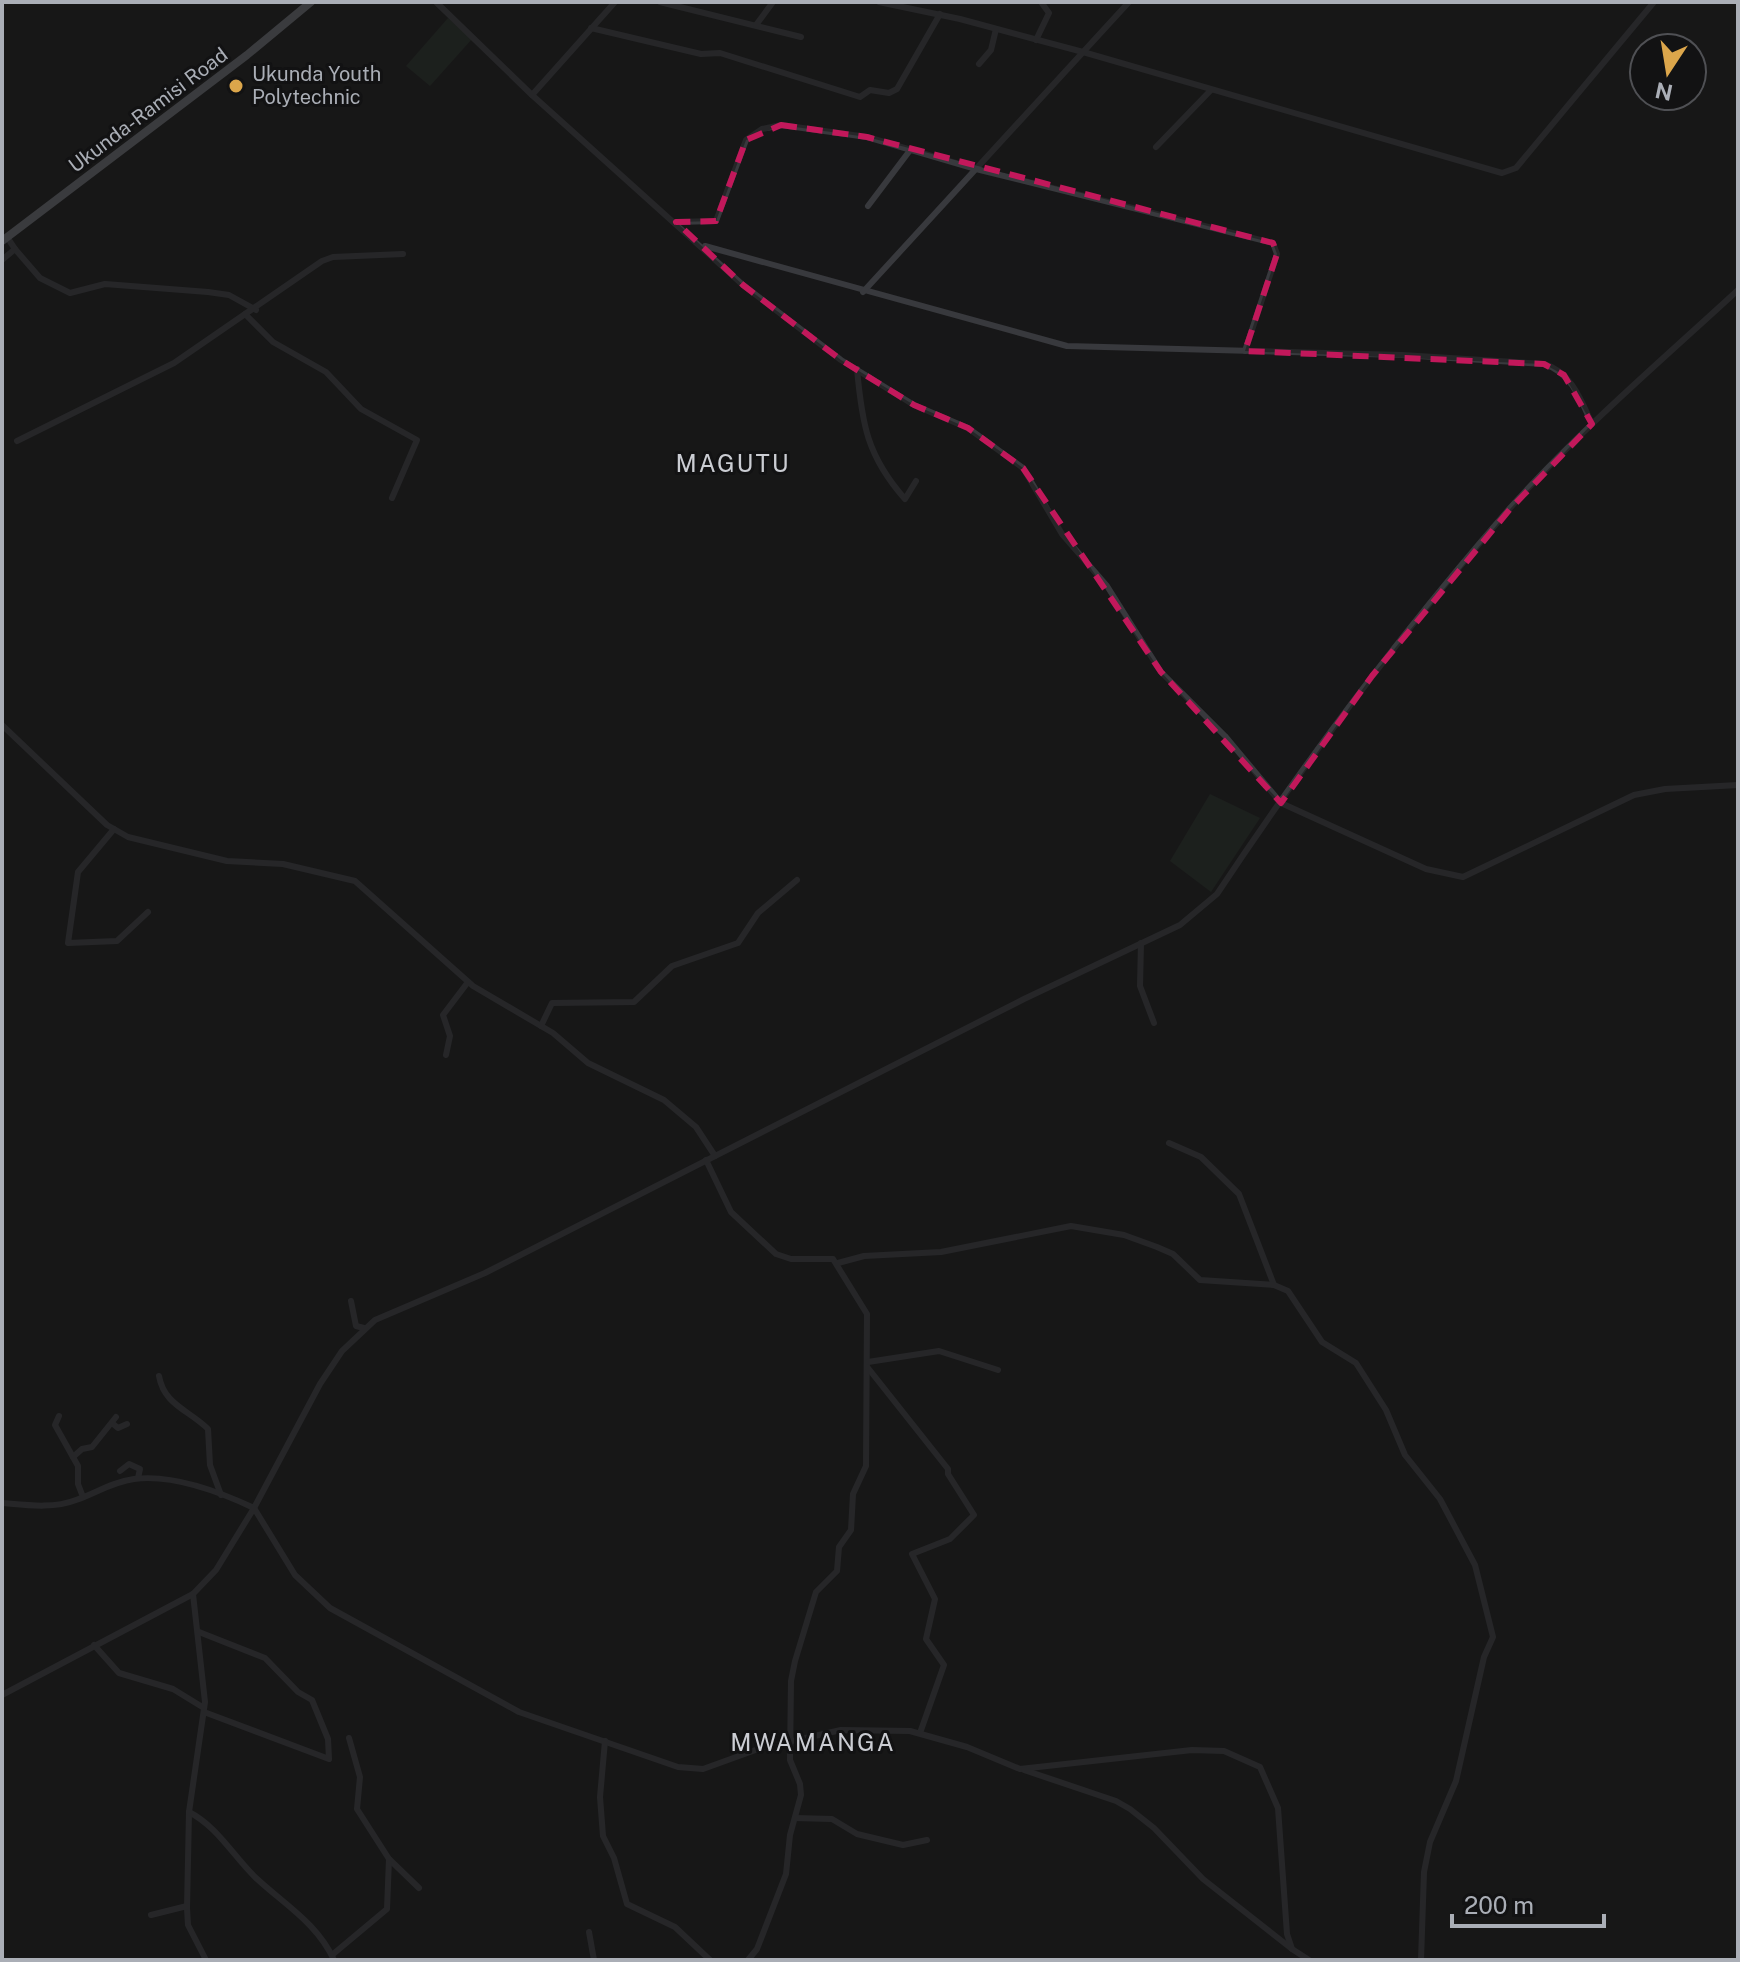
<svg xmlns="http://www.w3.org/2000/svg" width="1740" height="1962" font-family="'Public Sans',sans-serif">
<style>
.green{fill:#232a24}
.lines{fill:none;stroke-linecap:round;stroke-linejoin:round}
.minor{stroke:#38393d;stroke-width:6}
.highway{stroke:#65676d;stroke-width:8}
.marked{fill:none;stroke:#c2185b;stroke-width:6;stroke-dasharray:16 10;stroke-linejoin:round}
.poi-dot{fill:#dca64b;stroke:#121213;stroke-width:3}
.labels{text-anchor:middle;stroke-width:6;stroke-linejoin:round;paint-order:stroke}
.poi-label{font-size:20px;fill:#aaaeb6;stroke:#121213;text-anchor:start}
.street-label{font-size:20px;fill:#aaaeb6;stroke:#121213}
.quarter-label{font-size:24px;letter-spacing:2px;fill:#cbcdd3;stroke:#121213}
</style>
<rect width="100%" height="100%" fill="#171718"/>
<g class="green">
<path d="M448 18 472 39 430 86 406 66Z"/>
<path d="M1210 794 1260 818 1211 892 1170 861Z"/>
</g>
<g class="lines">
<g class="minor">
<path d="M436 2 532 95 743 285 841 360 914 405 968 428 1023 468 1062 534 1107 586 1161 672 1225 736 1281 803 1426 869 1463 877 1634 795 1665 789 1738 785"/>
<path d="M660 2 801 37"/>
<path d="M879 2 960 19 1083 52 1502 173 1516 168 1654 2"/>
<path d="M756 25 773 2"/>
<path d="M591 28 701 54 720 53 860 97 870 90 889 93 897 89 940 14"/>
<path d="M1036 40 1049 13 1041 2"/>
<path d="M979 64 991 50 996 29"/>
<path d="M532 95 615 2"/>
<path d="M1156 147 1211 90"/>
<path d="M868 206 911 149"/>
<path d="M676 222 716 221 746 140 762 129 781 125 867 137 976 169 1273 243 1277 254 1245 351"/>
<path d="M705 246 1067 346 1402 355 1544 364C1571 372 1581 400 1592 424"/>
<path d="M15 249 40 278 70 293 105 284 208 292 229 295 256 310"/>
<path d="M2 260 15 249 7 237"/>
<path d="M863 292 1129 2"/>
<path d="M245 314 273 342 326 372 361 409 417 440 392 498"/>
<path d="M857 369C862 424 867 456 905 499L916 481"/>
<path d="M17 441 174 363 322 261 333 257 403 254"/>
<path d="M2 725 107 825 128 837 227 861 283 864 355 881 473 986 553 1033 588 1063 664 1100 696 1127 715 1156"/>
<path d="M114 829 78 872 68 943 117 941 148 912"/>
<path d="M1141 943 1140 986 1154 1023"/>
<path d="M541 1026 552 1003 634 1002 672 966 738 943 758 913 797 880"/>
<path d="M446 1055 450 1036 443 1015 468 982"/>
<path d="M1169 1143 1201 1157 1239 1194 1274 1285"/>
<path d="M706 1160 731 1212 776 1254 791 1259H833L867 1314 866 1466 853 1494 851 1530 839 1547 837 1571 816 1592 795 1661 791 1681 790 1760 800 1784 801 1795 790 1835 786 1874 757 1949 748 1960"/>
<path d="M838 1263 864 1256 941 1252 1071 1226 1124 1235 1157 1247 1173 1254 1200 1280 1274 1285 1288 1291 1322 1342 1356 1363 1386 1410 1405 1455 1440 1499 1475 1565 1493 1637 1484 1657 1456 1781 1430 1842 1424 1872 1421 1960"/>
<path d="M351 1301 356 1326 364 1328"/>
<path d="M868 1362 939 1351 998 1370"/>
<path d="M868 1368 948 1469V1474L974 1515 950 1539 912 1554 935 1599 926 1639 944 1665 920 1733"/>
<path d="M159 1376C164 1405 189 1410 208 1429L210 1465 221 1495"/>
<path d="M59 1416 55 1425 78 1466V1484L83 1497"/>
<path d="M112 1423 118 1428 127 1424"/>
<path d="M73 1457 82 1449 92 1447 116 1417"/>
<path d="M120 1471 129 1464 140 1469 138 1478"/>
<path d="M2 1503C26 1505 53 1509 76 1500 96 1493 112 1482 134 1479 172 1474 220 1492 254 1508L320 1384 342 1351 375 1320 485 1273 1024 999 1180 925 1217 894C1306 760 1404 629 1510 508 1580 430 1661 361 1738 290"/>
<path d="M193 1594 205 1702 189 1812 187 1908 188 1925 206 1960"/>
<path d="M199 1632 265 1658 298 1692 312 1700 328 1739 329 1759 204 1712"/>
<path d="M94 1645 119 1673 173 1689 204 1708"/>
<path d="M2 1695 193 1594 216 1570 254 1508 295 1575 330 1608 519 1712 678 1767 703 1769 761 1748 841 1730 910 1731 967 1747 1020 1769 1192 1750 1224 1751 1260 1767 1278 1808 1287 1934 1292 1949 1309 1960"/>
<path d="M605 1741 600 1797 603 1836 614 1858 627 1904 675 1927 710 1960"/>
<path d="M1024 1770 1116 1801 1130 1809 1154 1828 1203 1879 1292 1949"/>
<path d="M189 1812C218 1827 233 1856 256 1878 285 1905 317 1923 334 1960"/>
<path d="M795 1818 832 1819 857 1834 903 1845 927 1840"/>
<path d="M389 1859 419 1888"/>
<path d="M151 1915 187 1906"/>
<path d="M591 1943 589 1932 594 1960"/>
<path d="M332 1955 387 1909 389 1859 357 1809 360 1777 349 1738"/>
</g>
<path class="highway" d="M2 241 247 55 311 2"/>
</g>
<path d="M0 0H1740V1962H0ZM781 125 867 137 1273 243 1277 254 1245 351 1544 364 1564 375 1592 424 1511 508 1372 676 1281 803 1161 672 1023 468 968 428 914 405 841 360 743 285 676 222 716 221 746 140Z" fill="#171718" fill-opacity=".55" fill-rule="evenodd"/>
<path class="marked" d="M781 125 867 137 1273 243 1277 254 1245 351 1544 364 1564 375 1592 424 1511 508 1372 676 1281 803 1161 672 1023 468 968 428 914 405 841 360 743 285 676 222 716 221 746 140Z"/>
<circle class="poi-dot" cx="236" cy="86" r="8"/>
<g class="labels">
<g class="poi-label">
<text x="252" y="81">Ukunda Youth<tspan x="252" dy="23">Polytechnic</tspan></text>
</g>
<g class="street-label">
<text transform="translate(148 110) rotate(-37)" y="7">Ukunda-Ramisi Road</text>
</g>
<g class="quarter-label">
<text x="733" y="472">MAGUTU</text>
<text x="813" y="1751">MWAMANGA</text>
</g>
</g>
<rect width="1740" height="1962" fill="none" stroke="#aaaeb6" stroke-width="8"/>
<g transform="translate(1668 72) rotate(192)"><circle r="38" fill="#121213" stroke="#4f5054" stroke-width="2"/>
<path d="M0-6L14 30L0 20L-14 30Z" fill="#dca64b"/>
<text y="-12" font-size="22" font-weight="bold" text-anchor="middle" fill="#aaaeb6">N</text>
</g>
<path d="M1452 1914v12h152v-12" fill="none" stroke="#aaaeb6" stroke-width="4"/>
<text x="1464" y="1914" font-size="24" fill="#aaaeb6" stroke="#121213" stroke-width="6" paint-order="stroke">200 m</text>
</svg>
